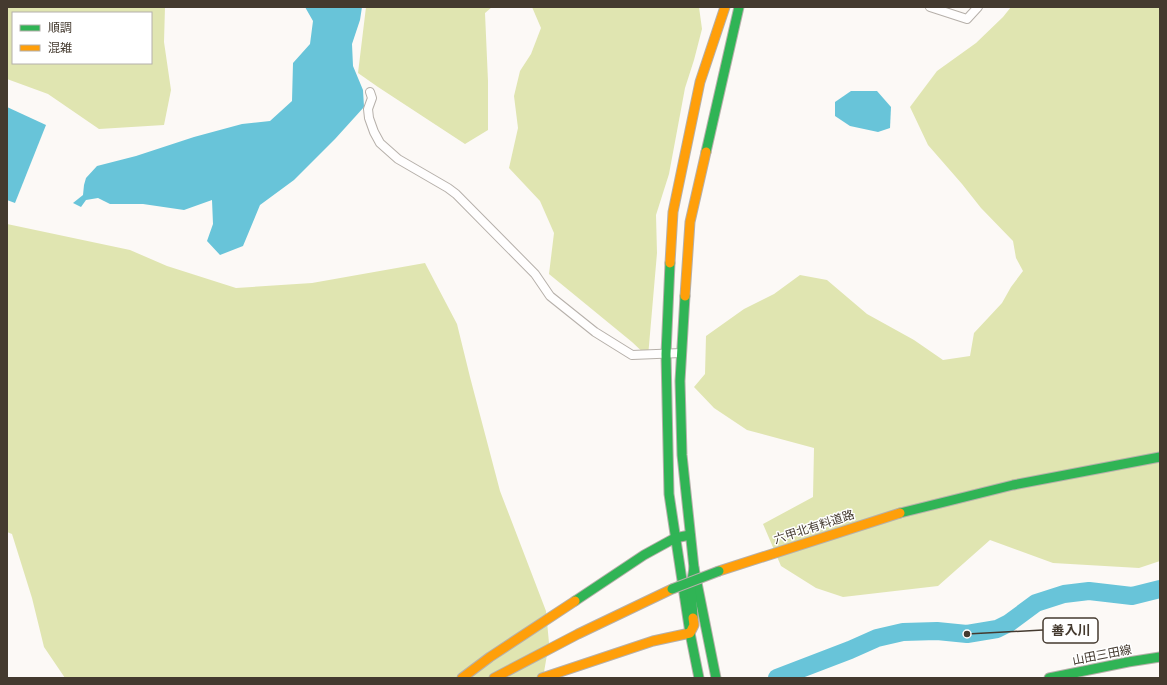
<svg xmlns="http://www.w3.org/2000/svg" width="1167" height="685" font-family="'Alegreya Sans','Noto Sans JP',sans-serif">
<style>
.forest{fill:#e0e5b1;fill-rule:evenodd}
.water{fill:#68c4d9}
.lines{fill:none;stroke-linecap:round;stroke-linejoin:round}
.river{stroke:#68c4d9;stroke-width:18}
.street-casing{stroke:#b6b0aa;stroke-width:10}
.fast-casing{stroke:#b6b0aa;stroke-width:11}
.slow-casing{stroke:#b6b0aa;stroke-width:11}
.street{stroke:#fffefe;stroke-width:8}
.fast{stroke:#30b455;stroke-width:9}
.slow{stroke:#ff9f0a;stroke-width:9}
.fast-bridge-casing{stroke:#b6b0aa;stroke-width:11;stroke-linecap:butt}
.fast-bridge{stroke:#30b455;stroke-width:9}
.labels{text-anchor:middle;stroke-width:3;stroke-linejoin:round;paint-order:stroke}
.street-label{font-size:12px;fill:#443a2f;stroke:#fff}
.leader{fill:none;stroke:#443a2f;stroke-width:1.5}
.callout-dot{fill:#443a2f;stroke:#fff;stroke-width:1.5}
.callout{fill:#fff;stroke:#443a2f;stroke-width:1.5}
.callout-label{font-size:13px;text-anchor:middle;font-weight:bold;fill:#443a2f}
</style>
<rect width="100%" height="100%" fill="#fcf9f6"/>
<g class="forest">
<path d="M7 7H165L164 42 171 90 164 125 99 129 48 94 7 79ZM13 13H151V63H13Z"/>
<path d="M366 7H492L485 13 488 81V130L465 144 378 87 358 73Z"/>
<path d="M532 7H699L702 29 694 60 685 88 669 174 656 215 657 253 648 357 632 342 549 274 554 233 540 201 509 168 518 128 514 96 520 71 531 54 541 28Z"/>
<path d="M1011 7H1160V561L1139 568 1053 563 990 540 938 586 843 597 816 588 781 566 763 524 813 497 814 448 747 430 714 408 694 387 705 374 706 336 744 309 774 294 800 275 827 280 867 314 914 340 943 360 970 356 974 333 1002 303 1011 287 1023 271 1016 258 1013 241 981 208 962 184 928 145 910 107 937 71 976 43 1003 17Z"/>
<path d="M7 224 130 250 167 266 236 288 312 283 425 263 457 324 470 377 500 491 546 611 549 643 543 678H65L44 647 32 598 12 534 7 532Z"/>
</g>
<g class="water">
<path d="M305 7H362L360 20 352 44 353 66 363 90 364 107 335 139 294 180 260 205 243 246 220 255 207 241 213 224 212 200 184 210 143 204H110L98 198 86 200 81 207 73 203 83 195 84 185 86 178 97 166 136 156 194 137 242 124 270 121 292 101 293 63 310 44 313 21Z"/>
<path d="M851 91H877L891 107 890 128 878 132 850 126 835 116V102Z"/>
<path d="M7 107 46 125 15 203 7 200Z"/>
</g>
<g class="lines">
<path class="river" d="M777 678 850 650 877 638 903 632 937 631 967 634 997 629 1009 623 1036 603 1064 594 1089 591 1132 596 1160 589"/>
<defs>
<g id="street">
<path d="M930 7 967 19 978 7"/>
<path d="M370 92 372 98 368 109 369 118 374 132 380 143 398 159 448 188 456 194 535 274 550 296 595 332 632 355 681 353"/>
</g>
<g id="fast">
<path d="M706 152 739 7"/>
<path d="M670 263 666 354 669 494 690 633 699 678"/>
<path d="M685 296 680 381 682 455 694 568 716 678"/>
<path d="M900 513 1013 485 1160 457"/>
<path d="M575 601 644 555 675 538 690 535"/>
<path d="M693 618 691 586 694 568"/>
<path d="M1049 678 1128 662 1160 657"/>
</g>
<g id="slow">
<path d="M670 263 673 212 700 82 725 7"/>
<path d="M685 296 690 222 706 152"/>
<path d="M719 571 900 513"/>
<path d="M462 678 490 657 575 601"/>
<path d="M494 678 578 634 672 589"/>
<path d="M542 678 653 641 690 633 694 625 693 618"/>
</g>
</defs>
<use href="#street" class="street-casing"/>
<use href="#fast" class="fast-casing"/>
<use href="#slow" class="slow-casing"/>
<use href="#street" class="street"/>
<use href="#fast" class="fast"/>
<use href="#slow" class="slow"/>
<defs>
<path id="fast-bridge" d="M672 589 719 571"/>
</defs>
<use href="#fast-bridge" class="fast-bridge-casing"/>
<use href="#fast-bridge" class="fast-bridge"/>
</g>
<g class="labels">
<g class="street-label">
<text transform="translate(814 527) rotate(-18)" y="4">六甲北有料道路</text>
<text transform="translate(1102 655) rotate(-11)" y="4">山田三田線</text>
</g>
</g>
<path class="leader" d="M967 634L1043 630"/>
<circle class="callout-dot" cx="967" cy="634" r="4"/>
<rect class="callout" x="1043" y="618" width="55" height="25" rx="4"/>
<g class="callout-label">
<text x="1071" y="635">善入川</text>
</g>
<rect width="1167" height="685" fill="none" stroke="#443a2f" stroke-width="16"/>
<rect x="12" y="12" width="140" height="52" fill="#ffffff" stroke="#b4b0ac"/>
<rect x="20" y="25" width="20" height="6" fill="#30b455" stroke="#b4b0ac"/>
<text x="48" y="32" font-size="12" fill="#443a2f">順調</text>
<rect x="20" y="45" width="20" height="6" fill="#ff9f0a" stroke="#b4b0ac"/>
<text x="48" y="52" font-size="12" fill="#443a2f">混雑</text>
</svg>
